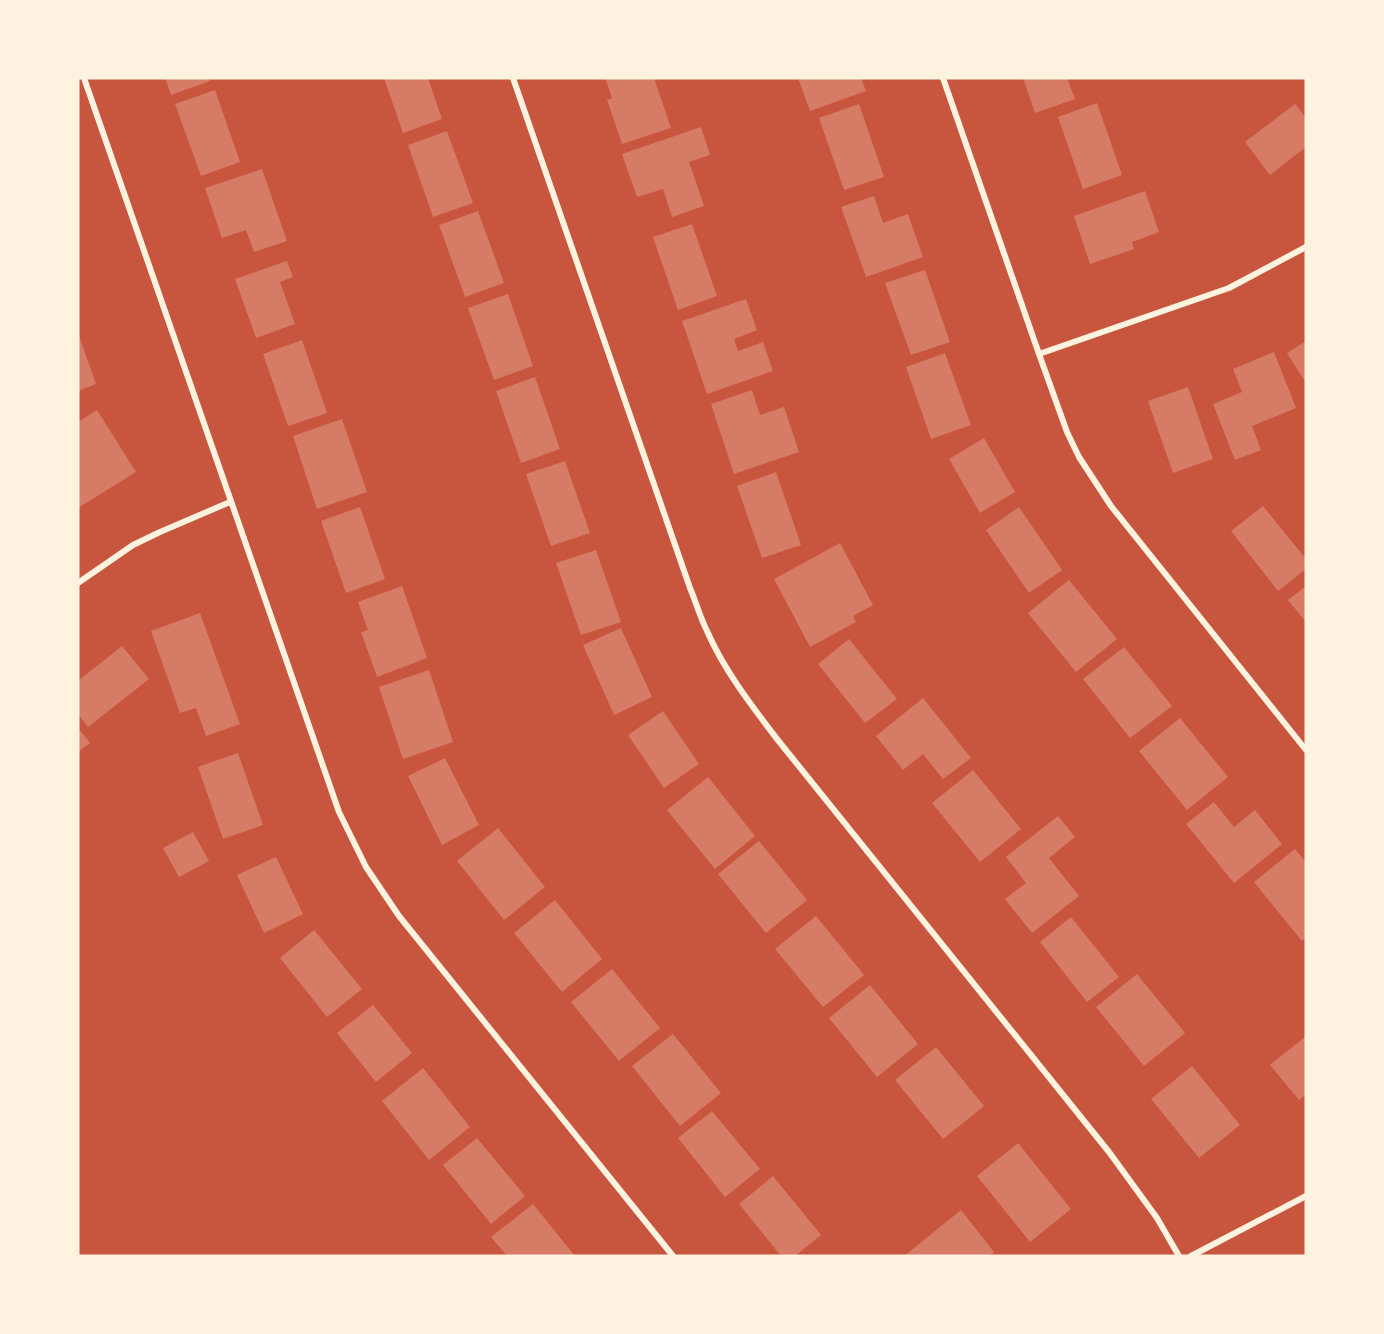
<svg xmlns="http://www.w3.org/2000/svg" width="1384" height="1334" font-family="Figtree,sans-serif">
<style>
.building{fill:#d67c66}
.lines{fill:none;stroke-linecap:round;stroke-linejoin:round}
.minor{stroke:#fff3e0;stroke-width:6}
</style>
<rect width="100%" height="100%" fill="#c8553d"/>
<g class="building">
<path d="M165 78H209L210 81 171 95Z"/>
<path d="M384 78H428L442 119 403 133Z"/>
<path d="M605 78H654L671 128 622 144 607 100 612 98Z"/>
<path d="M798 78H861L866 91 810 111Z"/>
<path d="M1023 78H1067L1075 99 1035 113Z"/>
<path d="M215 90 240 162 201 176 175 104Z"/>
<path d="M1097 103 1122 175 1083 189 1058 117Z"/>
<path d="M859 104 884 177 844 190 819 118Z"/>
<path d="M1295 104 1306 118V147L1270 175 1245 142Z"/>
<path d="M701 127 710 155 689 162 704 206 672 217 663 189 637 197 622 154Z"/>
<path d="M447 131 473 203 433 217 408 145Z"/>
<path d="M262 169 287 241 254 252 246 230 222 238 205 188Z"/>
<path d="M1145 191 1159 232 1132 242 1134 249 1090 264 1074 216Z"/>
<path d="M874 196 883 223 908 214 923 257 866 277 841 207Z"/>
<path d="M478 211 504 283 465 297 439 225Z"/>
<path d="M692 224 717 296 678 310 653 237Z"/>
<path d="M287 261 293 277 280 282 295 324 256 338 235 279Z"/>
<path d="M925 270 950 342 911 355 885 283Z"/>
<path d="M508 294 533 366 494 380 468 308Z"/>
<path d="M746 299 757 330 734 339 738 351 763 342 773 371 707 394 682 321Z"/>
<path d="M78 333 96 384 78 391Z"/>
<path d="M302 340 327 413 288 426 263 354Z"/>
<path d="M1306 341V383L1287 353Z"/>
<path d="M1274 352 1296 408 1252 426 1261 450 1235 460 1213 404 1242 392 1233 369Z"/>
<path d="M945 353 971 425 931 439 906 367Z"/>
<path d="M535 377 560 449 521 463 496 391Z"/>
<path d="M1188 387 1213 459 1173 473 1148 401Z"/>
<path d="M752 390 760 415 784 407 799 452 734 474 711 404Z"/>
<path d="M97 410 136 472 78 508V422Z"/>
<path d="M342 419 367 492 317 509 293 436Z"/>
<path d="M984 438 1015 492 980 513 949 459Z"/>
<path d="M565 461 590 533 551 546 526 474Z"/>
<path d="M776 472 801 545 762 558 737 486Z"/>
<path d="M1263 506 1306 559V569L1278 591 1231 531Z"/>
<path d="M360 507 385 579 346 593 321 521Z"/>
<path d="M1019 507 1062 570 1029 593 986 530Z"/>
<path d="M840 543 873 605 853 616 856 622 810 647 774 579Z"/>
<path d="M596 550 621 622 581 635 556 563Z"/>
<path d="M1069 580 1117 639 1076 672 1028 613Z"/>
<path d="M402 586 427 658 377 677 361 632 368 630 358 602Z"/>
<path d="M1306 586V622L1288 600Z"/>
<path d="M200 613 240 724 206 736 196 708 180 713 151 631Z"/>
<path d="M621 628 652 697 614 715 583 645Z"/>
<path d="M849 639 897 699 865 723 818 664Z"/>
<path d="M122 646 149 679 88 727 78 714V681Z"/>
<path d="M1124 647 1172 706 1130 738 1083 679Z"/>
<path d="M429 670 453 742 403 759 379 687Z"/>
<path d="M923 698 971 758 943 779 923 754 903 770 876 736Z"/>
<path d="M663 711 699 764 664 788 628 735Z"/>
<path d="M1180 718 1228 777 1187 810 1139 751Z"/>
<path d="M78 728 90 743 78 752Z"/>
<path d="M238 753 263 825 223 839 198 767Z"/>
<path d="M445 758 479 825 442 845 408 776Z"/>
<path d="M973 770 1021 829 980 862 932 803Z"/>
<path d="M708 777 755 836 715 869 667 810Z"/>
<path d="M1214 802 1234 827 1255 810 1282 844 1234 883 1186 824Z"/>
<path d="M1058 816 1075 837 1049 858 1079 896 1032 933 1005 899 1026 883 1006 857Z"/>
<path d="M498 828 545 887 504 920 457 861Z"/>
<path d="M193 832 209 861 179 877 163 848Z"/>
<path d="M759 841 807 900 766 933 718 874Z"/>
<path d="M1295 849 1306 862V937L1302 941 1254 882Z"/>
<path d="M276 857 303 914 264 933 237 875Z"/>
<path d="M555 900 602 959 562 992 514 933Z"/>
<path d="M816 916 864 975 823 1007 775 949Z"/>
<path d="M1071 917 1119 977 1087 1002 1040 942Z"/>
<path d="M314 930 362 989 327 1017 280 958Z"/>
<path d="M612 969 660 1028 619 1061 571 1002Z"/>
<path d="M1137 974 1185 1033 1144 1066 1096 1007Z"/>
<path d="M870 985 918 1044 877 1077 829 1018Z"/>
<path d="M373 1005 412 1053 376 1082 337 1033Z"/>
<path d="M673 1034 721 1093 680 1126 632 1066Z"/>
<path d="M1306 1036V1094L1299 1100 1270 1065Z"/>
<path d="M936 1047 984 1106 943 1139 895 1080Z"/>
<path d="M1192 1066 1240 1125 1199 1158 1151 1099Z"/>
<path d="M423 1068 470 1127 429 1160 382 1101Z"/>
<path d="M712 1111 760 1169 725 1197 678 1138Z"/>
<path d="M477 1138 525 1196 491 1224 443 1165Z"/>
<path d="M1018 1143 1071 1209 1030 1242 977 1176Z"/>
<path d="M773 1176 821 1235 795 1256H781L739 1204Z"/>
<path d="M533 1204 575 1256H507L491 1237Z"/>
<path d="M961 1210 994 1252 989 1256H904Z"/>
</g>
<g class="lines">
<g class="minor">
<path d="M84 78 339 812 366 867 399 916 673 1256"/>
<path d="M513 78 690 588C696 602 700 617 707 631 724 670 751 705 777 739L1109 1152 1157 1218 1179 1256"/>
<path d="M943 78 1039 354 1067 432 1079 457 1111 506 1306 750"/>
<path d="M1039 354 1229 288 1306 247"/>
<path d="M78 583 133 545 160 532 230 502"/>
<path d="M1191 1256 1306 1196"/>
</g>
</g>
<rect width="1384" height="1334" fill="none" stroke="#fff3e0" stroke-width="159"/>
</svg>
